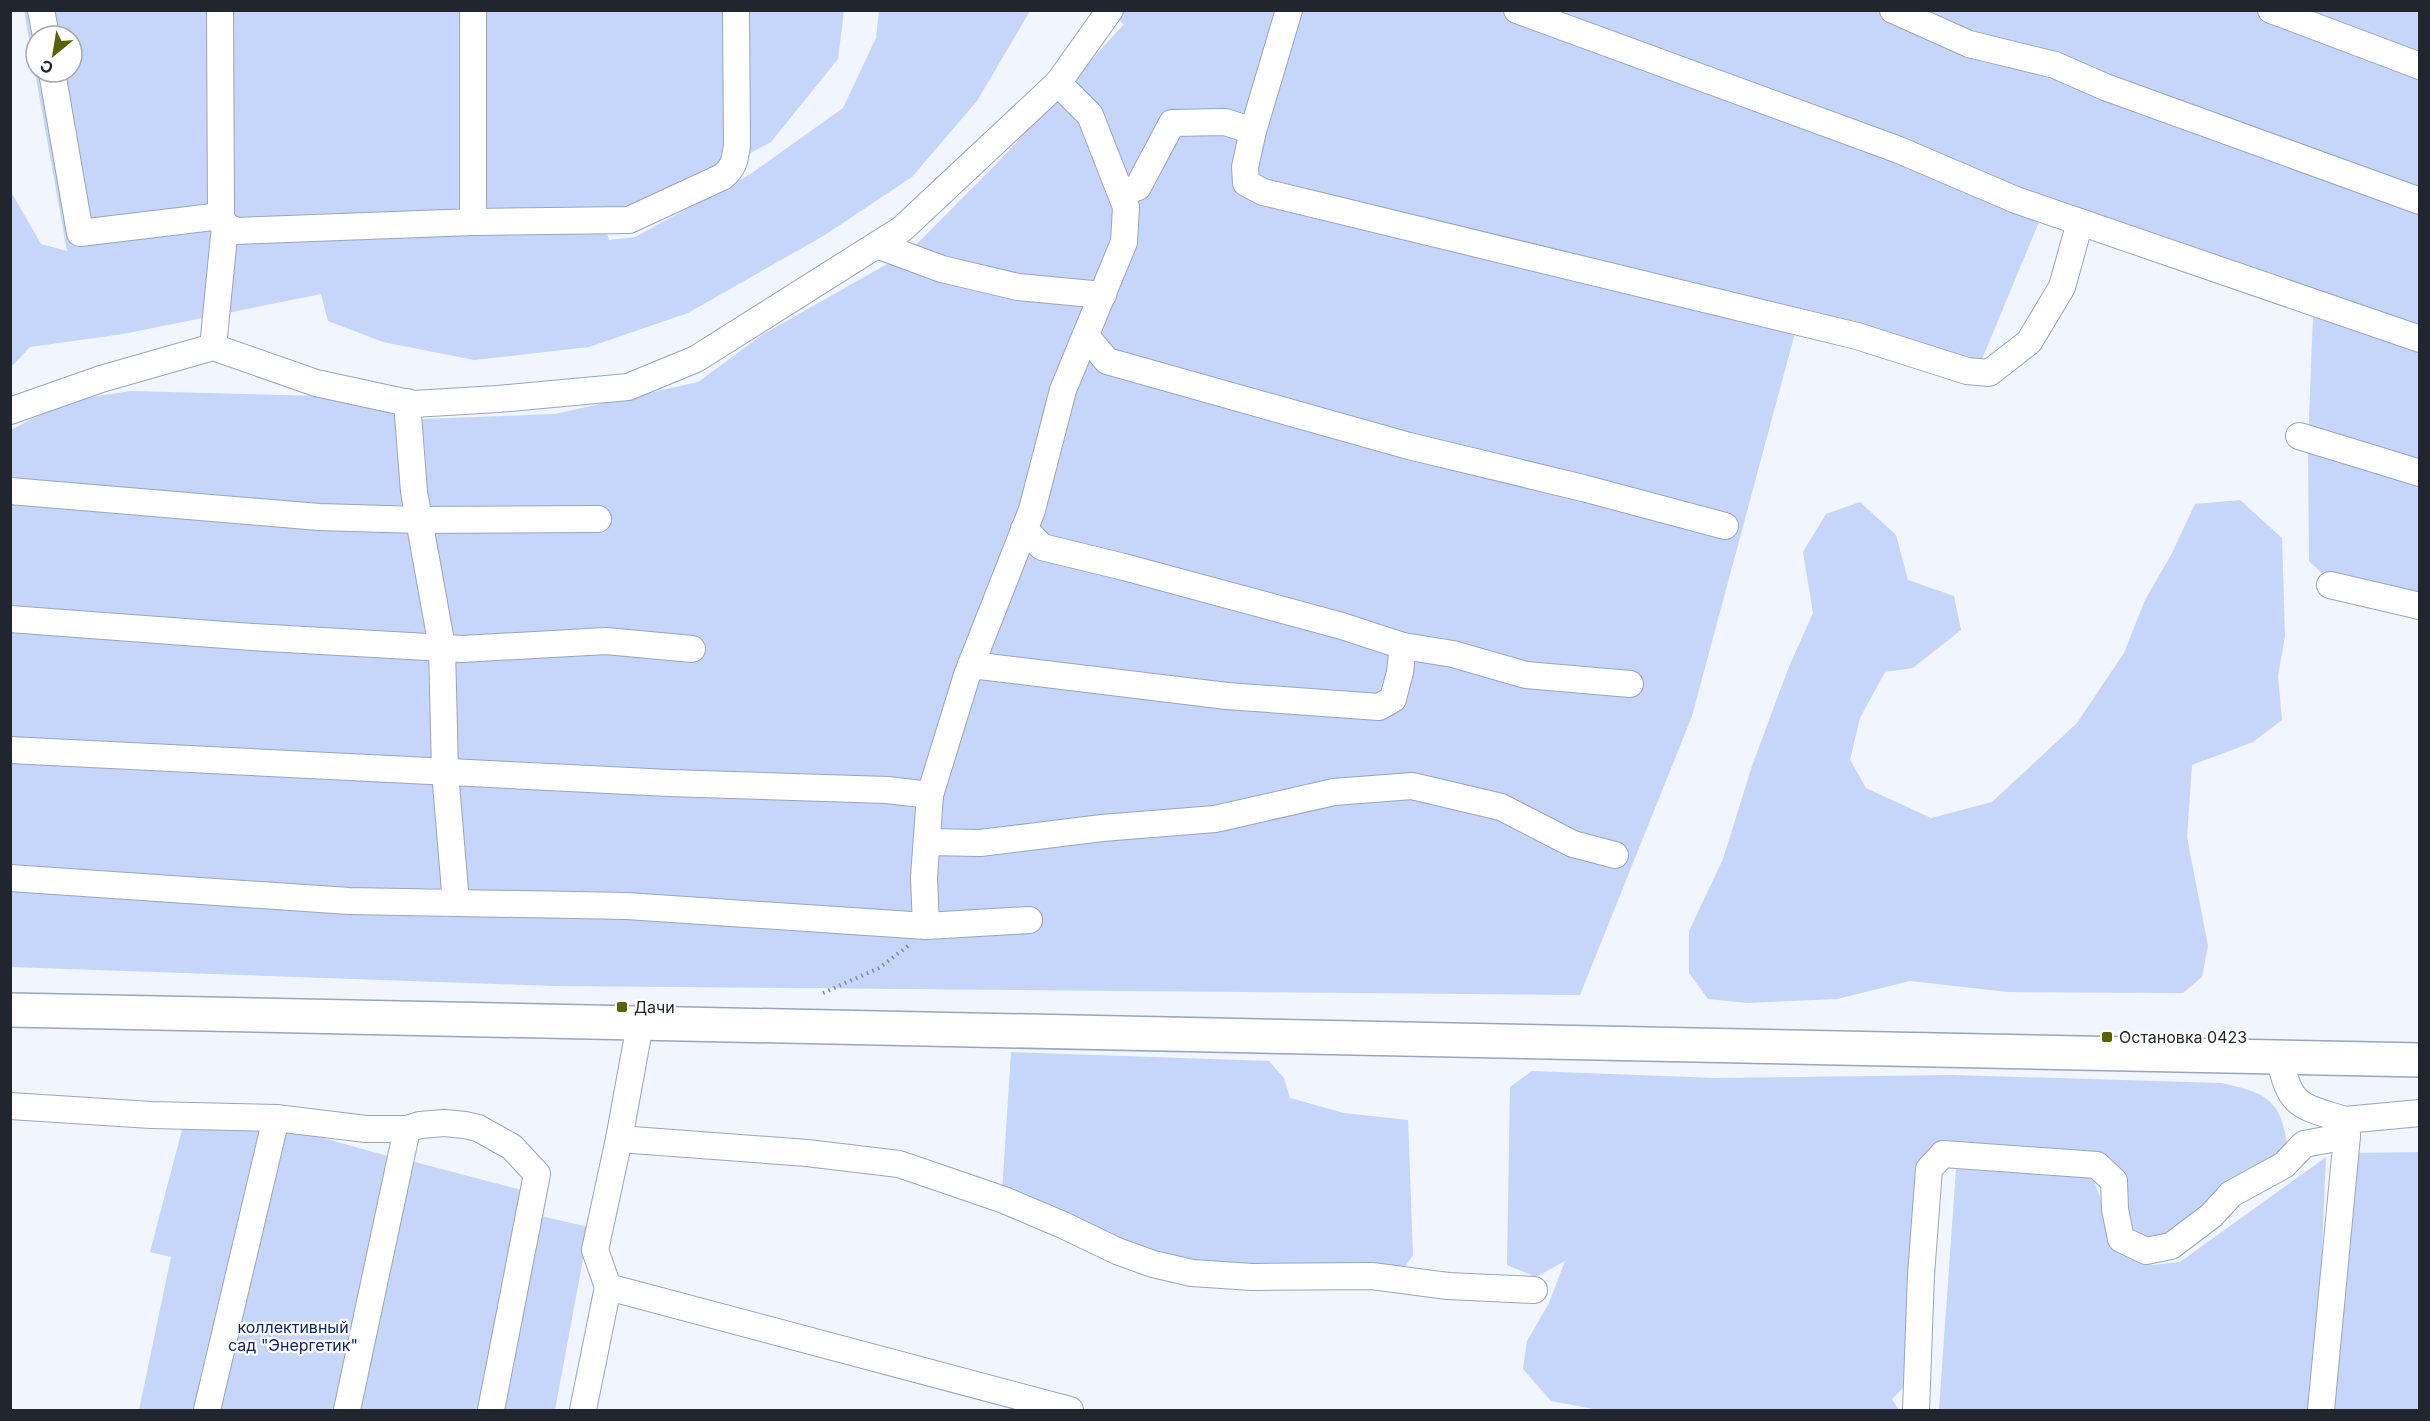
<svg xmlns="http://www.w3.org/2000/svg" width="2430" height="1421" font-family="Inter,sans-serif">
<style>
.green{fill:#c5d6fa;fill-rule:evenodd}
.lines{fill:none;stroke-linecap:round;stroke-linejoin:round}
.minor-casing{stroke:#9aa5bb;stroke-width:28}
.major-casing{stroke:#9aa5bb;stroke-width:36}
.path{stroke:#868a93;stroke-width:4;stroke-dasharray:1.5 4.5;stroke-linecap:butt}
.minor{stroke:#fff;stroke-width:26}
.major{stroke:#fff;stroke-width:33}
.poi-dot{fill:#596304;stroke:#fff;stroke-width:2}
.labels{text-anchor:middle;stroke-width:4.5;stroke-linejoin:round;paint-order:stroke}
.poi-label{font-size:16px;fill:#21252d;stroke:#fff;text-anchor:start}
.park-label{font-size:16px;fill:#0d2669;stroke:#fff}
</style>
<rect width="100%" height="100%" fill="#f0f5fe"/>
<g class="green">
<path d="M24 11H844L838 59 771 142 606 230 609 240 635 237 749 175 843 108 876 38 879 11H1030L977 101 912 177 825 235 688 313 589 347 474 360 383 342 328 321 321 294 123 334 30 347 11 367 10 190 41 244 67 251ZM36 36H72V72H36Z"/>
<path d="M1104 11H2419V605L2328 579 2309 561 2308 445 2314 289 2046 205 1978 369 1795 333 1692 716 1580 995 555 986 11 967V430L66 401 130 391 320 396 419 419 555 414 698 382 762 335 910 251 1002 158 1124 24Z"/>
<path d="M2240 500 2282 538 2285 636 2278 676 2282 720 2253 742 2192 765 2187 837 2208 946 2202 977 2183 993 2008 992 1910 981 1837 999 1747 1003 1708 999 1689 973V931L1723 859 1752 766 1788 669 1813 613 1803 552 1826 514 1860 502 1896 535 1908 580 1954 596 1961 630 1913 668 1885 672 1860 718 1850 760 1866 788 1931 818 1992 802 2077 723 2124 653 2145 600 2171 555 2195 504Z"/>
<path d="M1011 1052 1269 1061 1284 1078 1290 1098 1344 1113 1408 1120 1413 1255 1402 1271 1193 1267 1002 1192Z"/>
<path d="M1532 1071 1716 1078 1953 1075 2221 1083C2267 1093 2281 1099 2288 1148L2170 1237 2149 1242 2129 1232 2124 1177 1940 1146 1932 1263 1931 1360 1892 1399 1899 1410H1599L1551 1401 1523 1369 1527 1341 1549 1303 1565 1261 1536 1277 1507 1265 1510 1087Z"/>
<path d="M184 1122 262 1126 199 1410H139L171 1257 150 1252Z"/>
<path d="M283 1127 395 1158 335 1410H216Z"/>
<path d="M2419 1152V1410H2333L2350 1153Z"/>
<path d="M2326 1157 2315 1410H1939L1956 1169 2093 1178 2103 1205 2109 1248 2152 1265 2180 1262Z"/>
<path d="M411 1161 529 1192 482 1410H353Z"/>
<path d="M536 1215 589 1227 555 1410H496Z"/>
</g>
<g class="lines">
<defs>
<g id="minor">
<path d="M41 10 46 36"/>
<path d="M220 10 221 216 225 226 237 231 473 222V10"/>
<path d="M1517 10 1899 150 2016 200 2420 339"/>
<path d="M1893 10 1969 44 2055 65 2105 87 2420 201"/>
<path d="M2271 10 2420 66"/>
<path d="M52 72 80 233 221 216"/>
<path d="M1253 131 1289 10"/>
<path d="M1121 193 1138 187 1172 123 1225 122 1253 131 1245 167 1246 183 1263 192 1857 336 1967 371 1989 373 2029 342 2062 287 2080 222"/>
<path d="M473 222 629 220 722 177C734 168 735 160 737 145L736 10"/>
<path d="M877 245 942 269 1018 287 1103 295"/>
<path d="M1086 336 1107 361 1409 446 1583 488 1725 526"/>
<path d="M213 347 225 226"/>
<path d="M407 402 414 492 442 647 445 772 456 903"/>
<path d="M10 411 101 379 213 347 316 383 413 404 498 399 628 387 696 359 902 229 1058 83 1110 10"/>
<path d="M2299 436 2420 473"/>
<path d="M10 491 319 517 419 520 598 519"/>
<path d="M1024 529 1042 547 1124 567 1342 626 1403 646 1453 654 1526 675 1630 684"/>
<path d="M2330 585 2420 606"/>
<path d="M10 619 252 637 462 649 606 641 692 649"/>
<path d="M971 665 1227 696 1379 707 1393 699 1400 672 1403 646"/>
<path d="M10 750 669 783 887 790 930 795 924 877 926 926"/>
<path d="M930 795 967 675 1032 510 1063 390 1124 242 1126 207 1090 115 1058 83"/>
<path d="M927 842 980 843 1102 828 1215 819 1334 792 1412 786 1501 807 1573 844 1615 855"/>
<path d="M10 878 349 901 627 906 926 926 1029 920"/>
<path d="M2279 1057C2291 1108 2298 1105 2345 1120"/>
<path d="M10 1106 151 1115 276 1118 366 1129H407L420 1125 444 1123 465 1125 478 1128 512 1147 537 1174 491 1410"/>
<path d="M619 1139 807 1153 899 1164 1004 1200 1063 1225 1117 1251 1153 1264 1192 1273 1252 1277 1372 1276 1448 1286 1534 1290"/>
<path d="M608 1287 1070 1410"/>
<path d="M207 1410 276 1118"/>
<path d="M347 1410 407 1129"/>
<path d="M583 1410 608 1287 595 1250 619 1139 640 1024"/>
<path d="M1916 1410 1921 1275 1929 1169 1943 1154 2097 1165 2114 1181 2115 1209 2121 1239 2146 1251 2171 1246 2212 1215 2231 1194 2284 1165 2304 1144 2347 1136"/>
<path d="M2321 1410 2347 1136 2345 1120 2420 1113"/>
</g>
<path id="major" d="M10 1010 2420 1060"/>
</defs>
<use href="#minor" class="minor-casing"/>
<use href="#major" class="major-casing"/>
<path class="path" d="M823 993 879 968 908 946"/>
<use href="#minor" class="minor"/>
<use href="#major" class="major"/>
</g>
<g class="poi-dot">
<rect x="616" y="1001" width="12" height="12" rx="3"/>
<rect x="2101" y="1031" width="12" height="12" rx="3"/>
</g>
<g class="labels">
<g class="poi-label">
<text x="634" y="1013">Дачи</text>
<text x="2119" y="1043">Остановка 0423</text>
</g>
<g class="park-label">
<text x="293" y="1333">коллективный<tspan x="293" dy="18">сад "Энергетик"</tspan></text>
</g>
</g>
<rect width="2430" height="1421" fill="none" stroke="#21252d" stroke-width="24"/>
<g transform="translate(54 54) rotate(210)"><circle r="28" fill="#ffffff" stroke="#a6a8ab" stroke-width="1.5"/>
<path d="M0-4.5L10 22L0 15L-10 22Z" fill="#596304"/>
<text y="-9" font-size="16" font-weight="bold" text-anchor="middle" fill="#21252d">С</text>
</g>
</svg>
